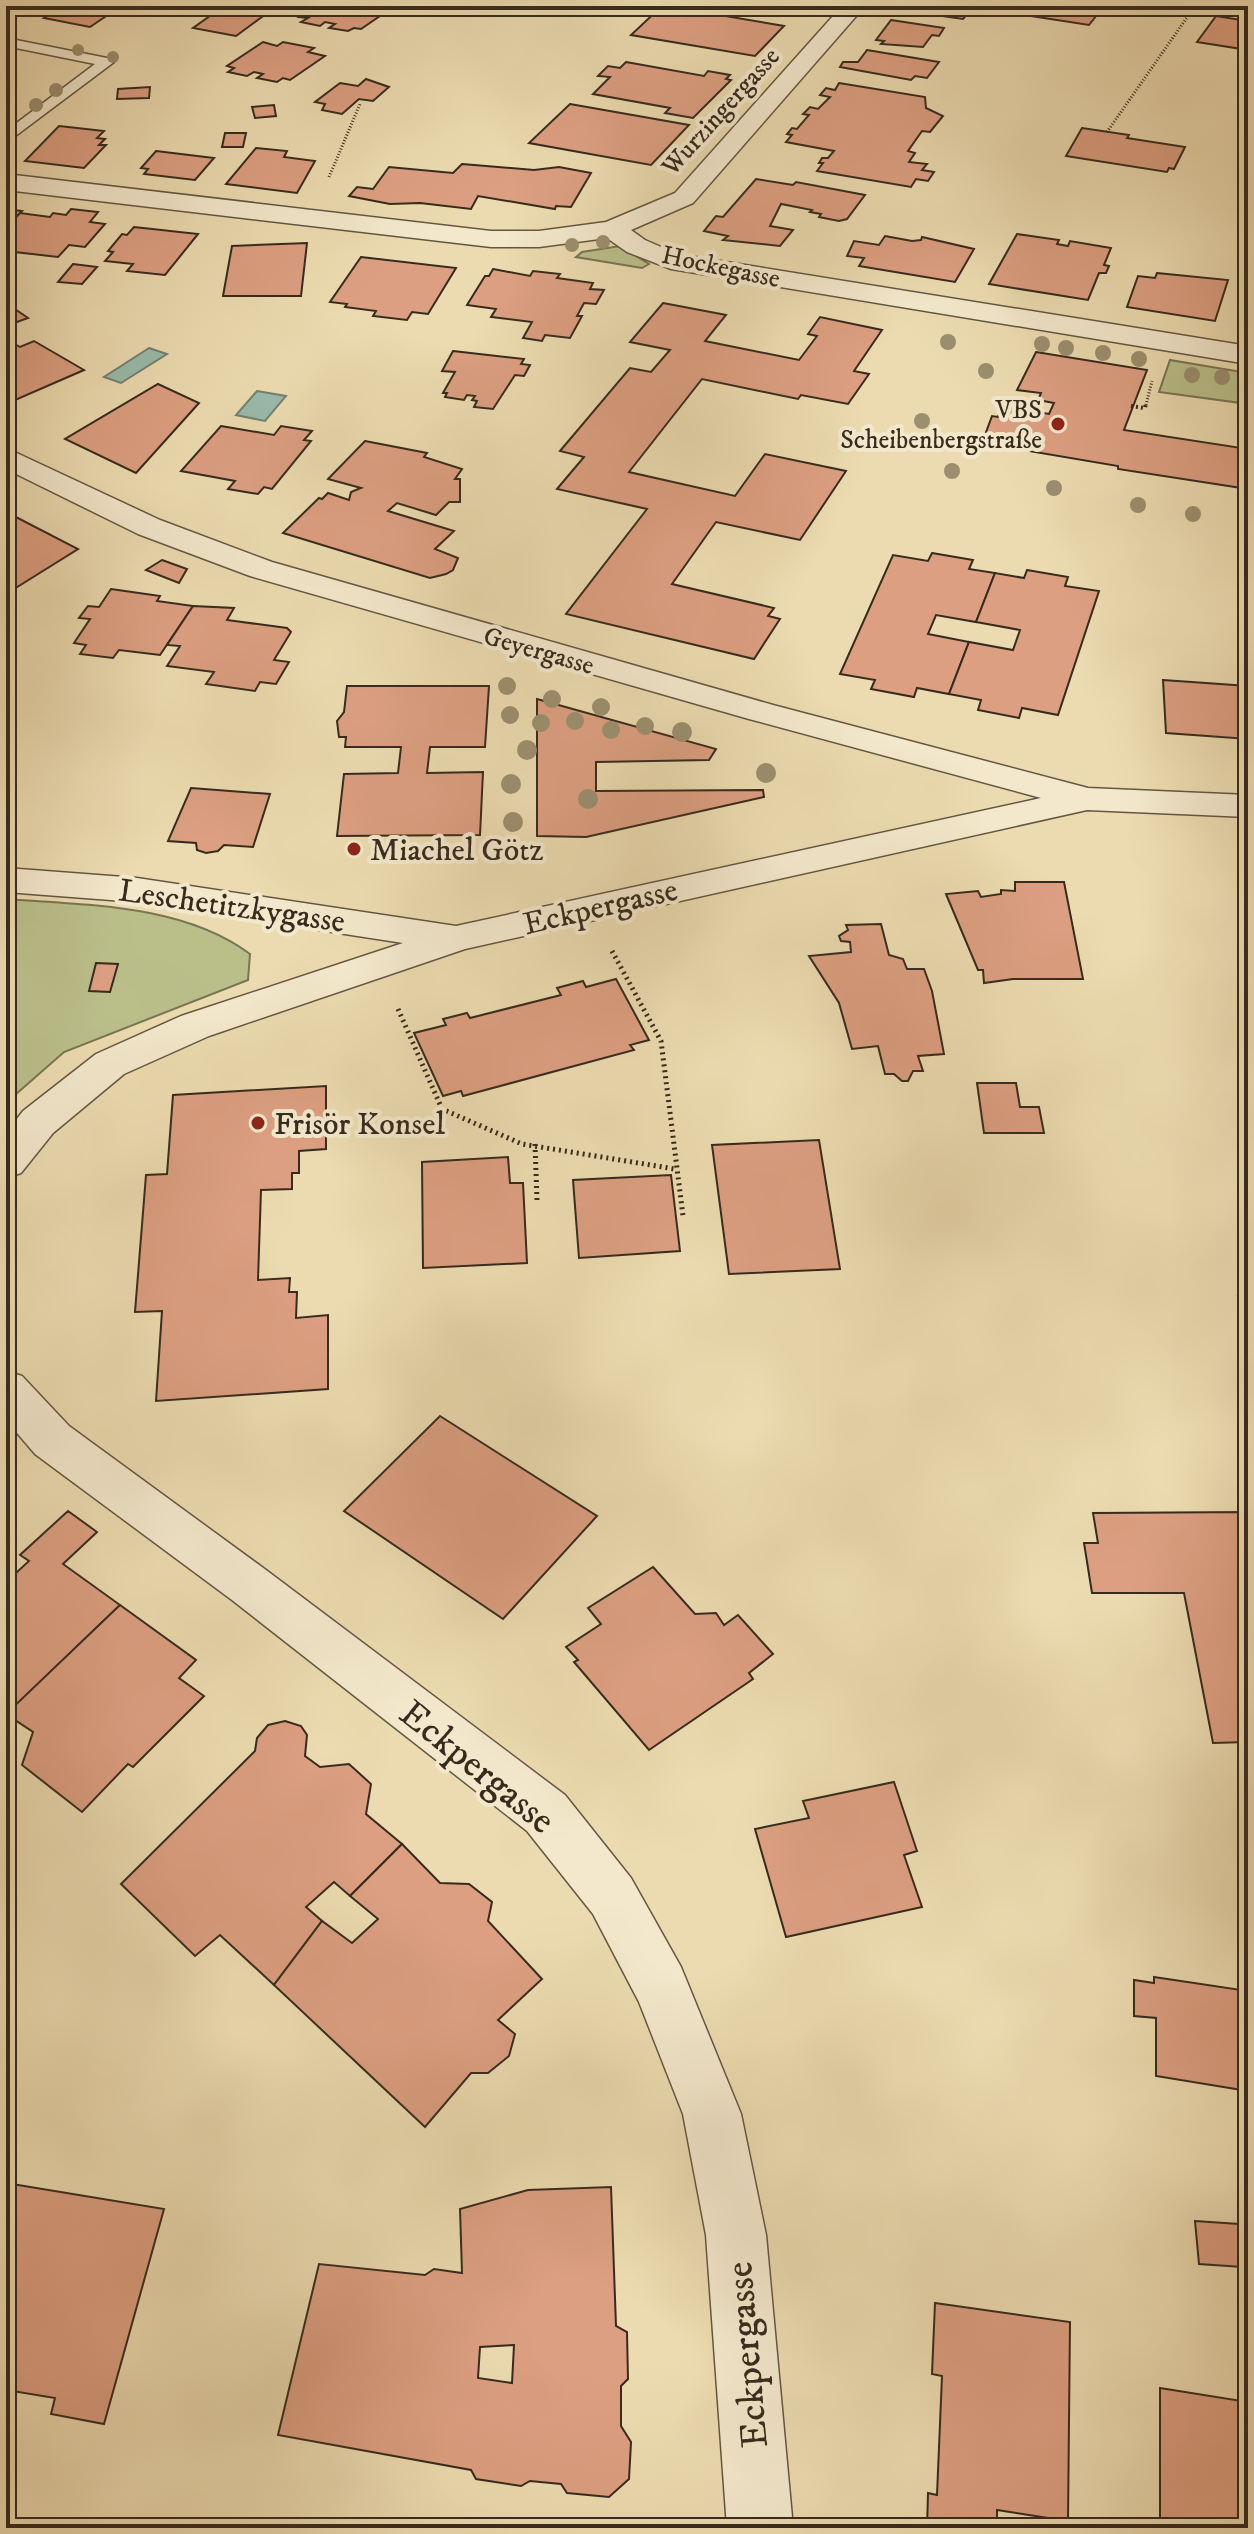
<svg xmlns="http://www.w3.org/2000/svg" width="1254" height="2534" font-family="'IM FELL DW Pica',serif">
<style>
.green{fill:#babf8a;stroke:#787554;stroke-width:2}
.water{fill:#99bbac;stroke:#728173;stroke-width:2}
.building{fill:#dc9f81;stroke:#372b1e;stroke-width:2;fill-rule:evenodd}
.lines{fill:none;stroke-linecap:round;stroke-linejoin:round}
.service-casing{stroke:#645742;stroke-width:3}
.minor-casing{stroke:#645742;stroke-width:3}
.path-far2{stroke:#372b1e;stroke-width:3;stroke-dasharray:1 2;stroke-linecap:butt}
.path-far1{stroke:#372b1e;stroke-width:4;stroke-dasharray:2 3;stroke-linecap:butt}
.path{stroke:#372b1e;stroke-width:5;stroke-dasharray:2 4;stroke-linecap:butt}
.service{fill:#f3e8cc;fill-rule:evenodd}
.minor{fill:#f3e8cc;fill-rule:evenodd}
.tree{fill:#9b8f6f}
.poi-dot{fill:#8f2418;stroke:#f3e8cc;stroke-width:3}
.labels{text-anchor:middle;stroke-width:8;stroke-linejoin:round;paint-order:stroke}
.far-street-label{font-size:26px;fill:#372b1e;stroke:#f3e8cc}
.far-poi-label{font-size:26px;fill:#372b1e;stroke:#f3e8cc;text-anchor:end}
.poi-label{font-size:32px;fill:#372b1e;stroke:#f3e8cc;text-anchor:start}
.street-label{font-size:32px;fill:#372b1e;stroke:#f3e8cc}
.near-street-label{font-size:38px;fill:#372b1e;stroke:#f3e8cc}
</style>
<rect width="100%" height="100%" fill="#ecdbb0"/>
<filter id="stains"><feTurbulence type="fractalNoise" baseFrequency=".0025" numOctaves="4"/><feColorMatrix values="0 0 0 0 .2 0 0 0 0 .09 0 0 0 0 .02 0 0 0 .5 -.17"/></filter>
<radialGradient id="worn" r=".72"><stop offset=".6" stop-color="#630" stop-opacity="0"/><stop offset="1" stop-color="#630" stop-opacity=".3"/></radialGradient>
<g class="green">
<path d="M620 246 649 264 642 268 576 257 582 252Z"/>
<path d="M1170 360 1248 373V404L1159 392Z"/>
<path d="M6 899C86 905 183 904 250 954L248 980 64 1052 15 1095H6Z"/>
</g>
<g class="water">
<path d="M149 348 167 354 121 383 104 377Z"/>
<path d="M257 391 286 396 265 421 236 415Z"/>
</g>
<g class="building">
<path d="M63 6H121L90 27 44 18Z"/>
<path d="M224 6H272L262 13 266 14 236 36 193 28Z"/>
<path d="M315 6H390L393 7 361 29 354 28 348 31 329 28 335 24 325 22 320 26 301 22 308 18 299 17Z"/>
<path d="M662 6H666L784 26 755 56 631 35Z"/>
<path d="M734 6H799L790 15Z"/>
<path d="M903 6H974L963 19 900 10Z"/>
<path d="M1039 6H1104L1089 25 1031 16Z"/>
<path d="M1216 16 1248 21V50L1197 42Z"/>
<path d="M891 20 944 28 939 36 932 35 923 47 881 44 884 41 876 40Z"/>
<path d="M263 42 277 46 283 42 314 48 308 52 325 56 290 80 283 78 277 82 257 78 263 74 254 72 247 76 228 72 234 68 227 66Z"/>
<path d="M867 50 939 62 927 78 915 76 911 80 840 67 843 62H858Z"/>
<path d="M626 62 704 76 708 71 730 75 726 79 731 80 693 118 665 113 670 108 593 94 610 77 598 76 608 66 620 68Z"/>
<path d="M366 79 389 87 373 101 359 99 342 114 322 110 325 104 315 102 340 83 358 86Z"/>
<path d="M839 83 925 97 926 108 943 116 930 132 922 131 908 151 915 153 909 162 927 164 922 170 934 172 928 181 916 179 911 187 817 171 823 163H819L822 158H828L834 151 786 142 792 135 787 134 792 128 797 129 809 115 803 114 810 107 818 109 830 97 820 95 826 88 835 90Z"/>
<path d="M150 87 149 98 117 99 118 89Z"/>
<path d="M570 104 689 125 651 165 529 143Z"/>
<path d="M274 105 276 116 255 118 252 107Z"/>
<path d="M59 126 104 131 97 138 105 139 99 145H106L84 168 25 161Z"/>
<path d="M1082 128 1129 135 1127 138 1185 147 1174 169 1169 168 1167 172 1066 156Z"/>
<path d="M225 133H246L243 147H222Z"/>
<path d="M256 148 287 151 284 157 315 161 297 193 226 184Z"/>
<path d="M156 151 214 158 195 180 144 174 148 169 141 168Z"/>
<path d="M462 164 534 170 559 167 591 173 571 207 556 206 555 209 478 196 471 209 420 203 390 204 349 196 357 187 373 189 389 167 453 173Z"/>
<path d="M756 179 793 185 796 182 865 195 847 219 839 221 819 217 821 214 810 212 812 210 781 204 770 226 793 230 780 246 723 240 728 236 704 231 716 216 723 217Z"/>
<path d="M6 209 22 211 6 228Z"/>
<path d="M71 209 98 212 90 222 105 224 85 247 69 245 58 257 6 251V228L20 213 50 217 53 213 66 215Z"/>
<path d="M134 227 198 234 165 275 127 271 133 264 105 261 113 252 108 251 122 234 127 235Z"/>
<path d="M1017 234 1059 240 1057 244 1068 246 1070 241 1111 248 1104 265 1109 266 1106 273H1099L1088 300 989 284Z"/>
<path d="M885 236 912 241 921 240 922 237 974 249 955 282 859 266 864 258 847 256 854 241 879 245Z"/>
<path d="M307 243 301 296H223L232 246Z"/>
<path d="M361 257 456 268 428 314 412 312 407 320 373 316 376 311 345 307 347 304 330 302Z"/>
<path d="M73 264 97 267 82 284 58 282Z"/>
<path d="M493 269 530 276 533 271 560 274 557 278 593 283 590 289 604 290 596 304 584 303 577 316H582L570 338 545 335 542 341 523 338 532 322 491 317 496 309 467 305 485 276H489Z"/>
<path d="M1157 273 1228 280 1215 321 1127 307 1138 276 1155 278Z"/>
<path d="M663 303 726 315 705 341 799 360 817 336 808 334 820 317 882 330 854 371 869 374 848 404 801 395 798 399 702 379 629 472 735 496 765 454 846 471 800 540 716 522 672 584 774 608 768 616 780 619 754 659 566 614 647 509 557 489 584 457 560 451 630 368 651 372 670 350 630 342Z"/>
<path d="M9 305 28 318 6 326V306Z"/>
<path d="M34 341 84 370 6 404V346L13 343 20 347Z"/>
<path d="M453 351 524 359 521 364 530 365 524 376 515 375 493 409 474 407 477 401 472 400 475 396 467 395 464 400 445 397 447 393H443L455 372 442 371Z"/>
<path d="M1036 352 1147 370 1124 430 1248 449V489L1118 469V466L982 443 992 416 998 417 1002 406 1049 414 1054 403 1038 400 1041 393 1017 390Z"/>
<path d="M158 384 199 403 136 473 65 439Z"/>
<path d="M221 426 274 435 281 426 312 431 304 440 311 441 272 489 264 487 258 494 228 489 235 481 181 471Z"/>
<path d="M365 441 427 453 424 457 462 469 455 479H460V502H449L436 515 397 503 388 511 454 531 435 549 458 558 453 570 446 574 430 578 283 533 319 498 322 499 328 493 349 500 351 492 361 488 328 479Z"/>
<path d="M12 515 78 549 6 594V519Z"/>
<path d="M932 553 973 560 969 569 995 573 976 622 936 615 928 634 969 642 949 694 917 688 914 697 871 689 875 680 840 674 893 555 928 561Z"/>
<path d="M162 560 187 569 179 583 146 570Z"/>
<path d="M1027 570 1068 577 1065 586 1099 591 1058 715 1022 708 1019 718 978 710 981 700 949 694 969 642 1013 650 1020 630 976 622 995 573 1024 578Z"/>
<path d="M111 589 160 596 157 601 193 606 160 655 119 650 113 658 80 654 86 645 74 643 90 619 79 618 88 606 99 607Z"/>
<path d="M193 606 234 608 227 620 287 628 291 632 274 660 289 662 276 684 260 682 255 691 206 684 214 672 167 666 180 646 167 645Z"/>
<path d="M1163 680 1248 686V739L1166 733Z"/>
<path d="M347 686H489L485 747H430L427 773 483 772 480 835 337 836 344 774 398 773 401 747H345L346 737H339L337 721 344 712Z"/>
<path d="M537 699 716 749 709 760 596 762V791L763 790 764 797 586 837 537 836Z"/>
<path d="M191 788 270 794 253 847 224 845 218 851 206 853 197 850 196 843 168 841Z"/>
<path d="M1015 882H1064L1083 979H1013L984 983 983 970H978L946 894 978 891 981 897 1001 894V890L1015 891Z"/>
<path d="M881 924 889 955 903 959 907 969H924L932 991 944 1054 918 1056 923 1071H913L908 1081H902L894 1074H885L878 1046 852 1049 839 1003 809 956 851 952 850 942 841 941 839 936 848 930 846 925Z"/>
<path d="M96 963 118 964 110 992 89 991Z"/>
<path d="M616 979 649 1040 630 1045 634 1050 463 1096 461 1091 443 1096 414 1033 446 1025 443 1019 467 1013 470 1018 561 995 557 988 583 981 586 987Z"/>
<path d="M977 1083H1016L1020 1107H1039L1044 1133H984Z"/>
<path d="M326 1086V1149L299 1151V1173H292V1189L261 1190 258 1280 290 1278 289 1292H297L296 1318 328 1315V1389L156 1401 162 1311 135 1312 146 1175 167 1174 173 1095Z"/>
<path d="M819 1140 840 1269 729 1274 712 1145Z"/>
<path d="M508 1157 510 1183H523L527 1263 423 1268 422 1162Z"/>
<path d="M671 1175 680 1251 579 1258 573 1180Z"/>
<path d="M1238 1296H1248V1361L1240 1335 1246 1330Z"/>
<path d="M440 1416 597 1516 503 1619 344 1511Z"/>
<path d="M68 1511 97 1532 63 1564 120 1605 12 1709 6 1704V1566L16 1573 29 1561 20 1555Z"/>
<path d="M1248 1512V1742L1213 1743 1184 1593H1092L1084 1543H1098L1093 1513Z"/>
<path d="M653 1567 695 1614 716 1613 724 1625 738 1615 773 1654 749 1673 753 1679 649 1750 574 1662 578 1660 566 1647 601 1624 588 1608Z"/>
<path d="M120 1605 196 1660 179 1678 204 1696 133 1767 128 1764 82 1812 22 1765 33 1732 6 1714Z"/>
<path d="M285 1721 301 1726 307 1735 305 1756 320 1767 349 1764 371 1784 366 1814 402 1844 350 1896 334 1882 306 1907 322 1921 274 1985 220 1935 195 1956 121 1884 255 1751 257 1738 268 1725Z"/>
<path d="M894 1782 917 1851 904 1855 922 1907 786 1937 755 1829 809 1818 803 1801Z"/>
<path d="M402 1844 440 1883 469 1884 492 1902 488 1921 542 1979 498 2020 515 2034 509 2056 488 2073H471L425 2127 274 1985 322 1921 352 1943 378 1919 350 1896Z"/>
<path d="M1154 1977 1248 1991V2091L1156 2076V2018L1134 2016V1980L1154 1983Z"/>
<path d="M6 2183 164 2209 104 2424 51 2414 55 2398 6 2390Z"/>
<path d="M611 2187 616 2326 627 2332 628 2379 621 2386V2426L631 2442 629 2479 609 2497 567 2493 561 2484 530 2481 521 2486 476 2479 471 2470 278 2435 319 2264 425 2275 434 2269 462 2273 460 2209 528 2190ZM514 2345 512 2383 478 2378 480 2347Z"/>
<path d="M1195 2221 1239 2224 1242 2267 1199 2264Z"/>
<path d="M935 2303 1070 2322 1068 2521 997 2510V2528H927L928 2493 937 2495 942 2376 932 2374Z"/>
<path d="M1160 2388 1248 2402V2528H1160Z"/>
</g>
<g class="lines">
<defs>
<path id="service" d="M6 38 107 58 114 62 6 143V131L95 64 6 46Z"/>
<g id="minor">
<path d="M842 6H865L693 203 631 230 645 240 677 254 1248 346V364L671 269 627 252 607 238 539 247H491L6 190V174L491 231H539L606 222 675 193Z"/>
<path d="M6 448 160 520 272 562 773 705 1088 788 1248 795V817L1087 810 465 949 209 1036 124 1074 53 1133 21 1173 6 1178V1133L23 1111 96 1054 181 1016 403 943 137 902 6 892V868L137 878 456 926 1041 798 749 719 250 576 138 534 6 469Z"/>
<path d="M6 1371 22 1376 69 1426 266 1570 565 1795 631 1878 681 1967 741 2114 766 2235 793 2528H727L706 2235 683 2114 639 2002 593 1914 527 1831 232 1600 35 1454 6 1420Z"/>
</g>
</defs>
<use href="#service" class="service-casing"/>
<use href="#minor" class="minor-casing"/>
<g class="path-far2">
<path d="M1107 132 1195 6"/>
<path d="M329 177 360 104"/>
<path d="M1146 405 1152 381"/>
</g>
<path class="path-far1" d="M1131 406 1145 408 1146 403"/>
<g class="path">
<path d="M612 951 661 1041 683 1216"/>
<path d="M398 1009 442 1109 522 1144 675 1169"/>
<path d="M535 1144 537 1200"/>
</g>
<use href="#service" class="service"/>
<use href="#minor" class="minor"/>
</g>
<g class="tree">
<circle cx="78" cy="50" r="6"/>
<circle cx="113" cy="57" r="6"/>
<circle cx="56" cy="90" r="7"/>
<circle cx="36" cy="105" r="7"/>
<circle cx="603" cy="242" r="7"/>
<circle cx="572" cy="245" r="7"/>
<circle cx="948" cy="342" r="8"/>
<circle cx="1042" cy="344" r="8"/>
<circle cx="1066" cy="348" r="8"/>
<circle cx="1103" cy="353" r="8"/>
<circle cx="1139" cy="359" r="8"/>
<circle cx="986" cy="371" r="8"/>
<circle cx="1192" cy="375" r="8"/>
<circle cx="1222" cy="377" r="8"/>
<circle cx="922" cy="421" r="8"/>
<circle cx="952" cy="471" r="8"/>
<circle cx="1054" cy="488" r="8"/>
<circle cx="1138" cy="505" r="8"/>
<circle cx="1193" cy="514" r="8"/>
<circle cx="507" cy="686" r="9"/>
<circle cx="552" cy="699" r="9"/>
<circle cx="601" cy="707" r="9"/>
<circle cx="510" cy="715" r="9"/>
<circle cx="575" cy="721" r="9"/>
<circle cx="541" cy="723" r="9"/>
<circle cx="645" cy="726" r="9"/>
<circle cx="611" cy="730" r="9"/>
<circle cx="682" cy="732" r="10"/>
<circle cx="527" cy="750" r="10"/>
<circle cx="766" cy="773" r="10"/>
<circle cx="511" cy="784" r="10"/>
<circle cx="588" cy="799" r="10"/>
<circle cx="513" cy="822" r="10"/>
</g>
<g class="poi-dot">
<circle cx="1058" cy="424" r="8"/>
<circle cx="354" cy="849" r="8"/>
<circle cx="258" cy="1123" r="8"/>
</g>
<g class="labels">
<g class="far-street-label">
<text transform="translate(720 111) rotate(-48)" y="9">Wurzingergasse</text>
<text transform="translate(721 266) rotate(12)" y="9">Hockegasse</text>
<text transform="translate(539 650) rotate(16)" y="9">Geyergasse</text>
</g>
<g class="far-poi-label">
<text x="1042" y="418">VBS<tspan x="1042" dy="30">Scheibenbergstraße</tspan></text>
</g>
<g class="poi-label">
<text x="370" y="860">Miachel Götz</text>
<text x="274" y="1134">Frisör Konsel</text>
</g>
<g class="street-label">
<text transform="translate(232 905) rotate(8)" y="11">Leschetitzkygasse</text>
<text transform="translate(600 906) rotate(-13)" y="11">Eckpergasse</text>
</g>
<g class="near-street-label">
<text transform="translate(478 1766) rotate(39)" y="13">Eckpergasse</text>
<text transform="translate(746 2355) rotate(-95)" y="13">Eckpergasse</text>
</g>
</g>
<rect width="1254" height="2534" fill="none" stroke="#ecdbb0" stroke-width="32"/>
<rect x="8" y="8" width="1238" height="2518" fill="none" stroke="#372b1e" stroke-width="4"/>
<rect x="16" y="16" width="1222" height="2502" fill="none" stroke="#372b1e" stroke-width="2"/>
<rect width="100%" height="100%" filter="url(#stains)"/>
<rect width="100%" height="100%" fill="url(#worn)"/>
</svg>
